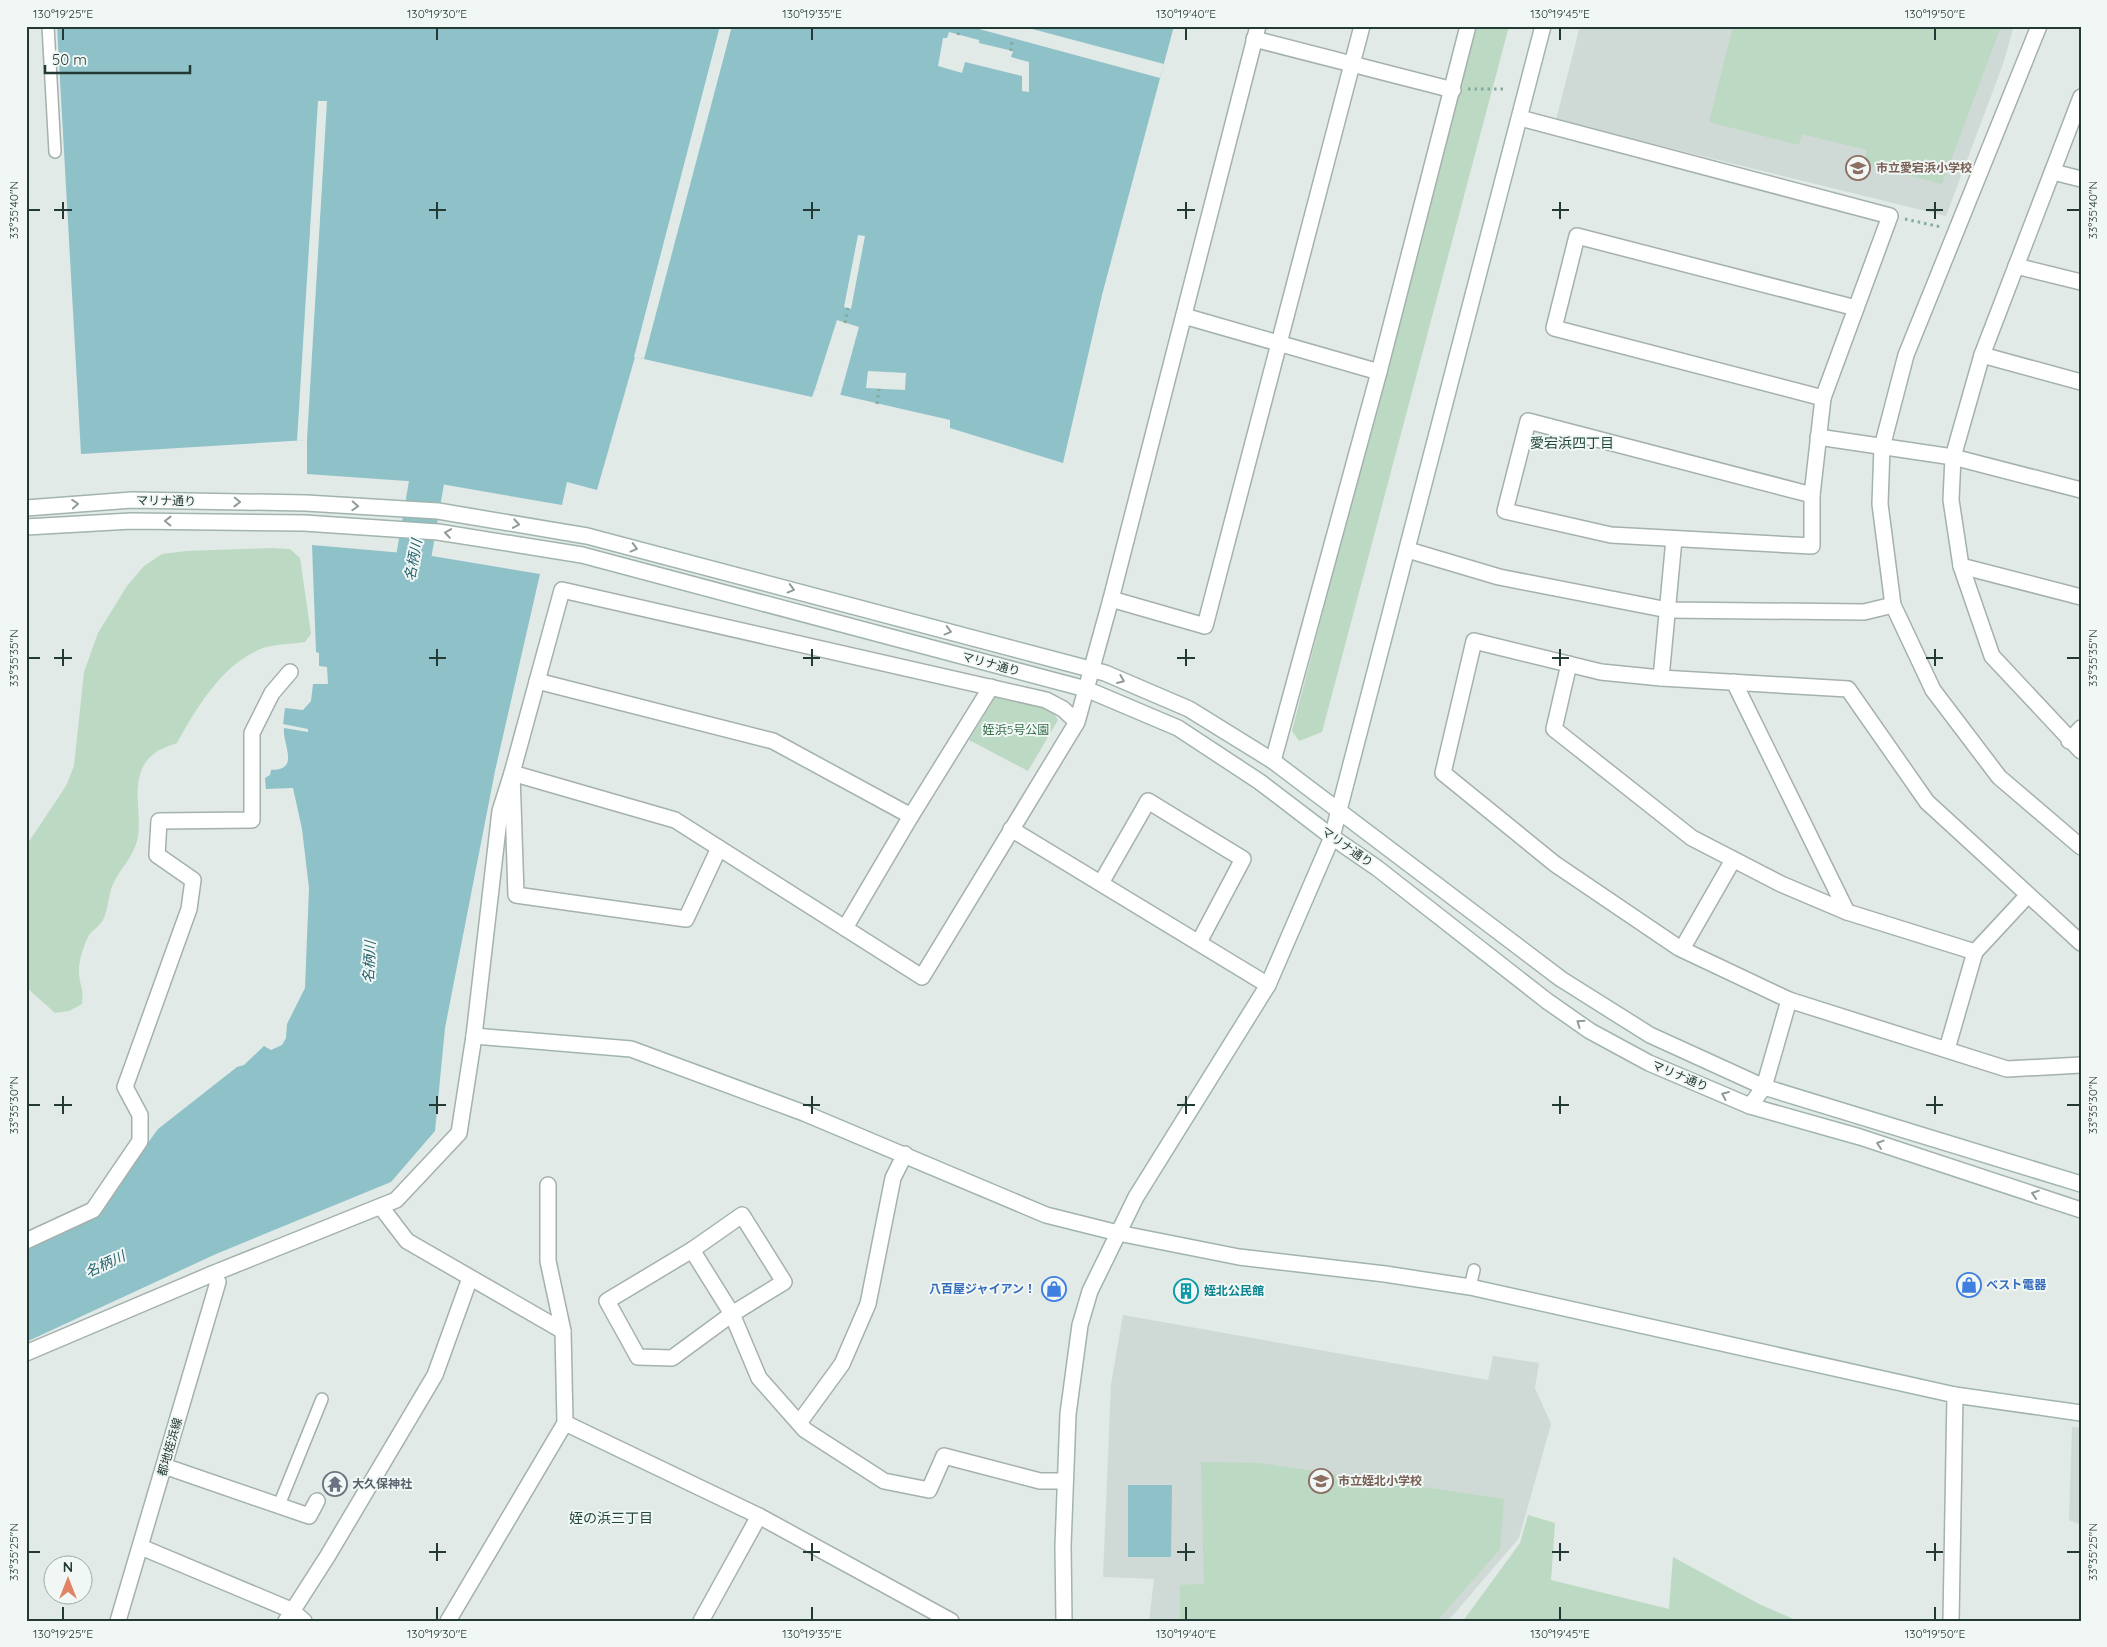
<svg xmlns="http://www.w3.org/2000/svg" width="2107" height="1647" font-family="Quicksand,'Noto Sans JP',sans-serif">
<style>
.built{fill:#cfd9d5}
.green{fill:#bcd9c3}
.water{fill:#8fc1c9}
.pier{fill:#e1eae6}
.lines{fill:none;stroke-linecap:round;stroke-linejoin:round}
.river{stroke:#8fc1c9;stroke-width:35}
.lane-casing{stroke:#a4b1ad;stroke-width:14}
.street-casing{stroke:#a4b1ad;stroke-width:18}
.secondary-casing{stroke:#a1b4ad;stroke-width:18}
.path{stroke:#85aa9e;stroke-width:3;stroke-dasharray:2.5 4;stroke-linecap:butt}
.lane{stroke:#fff;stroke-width:11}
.street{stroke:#fff;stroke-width:15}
.secondary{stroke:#fff;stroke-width:15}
.oneway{stroke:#919c99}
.ticks{fill:none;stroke:#233933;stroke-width:2}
.labels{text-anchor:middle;stroke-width:4;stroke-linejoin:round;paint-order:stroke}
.education-label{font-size:12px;font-weight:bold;fill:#785e54;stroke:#f1f7f4;text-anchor:start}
.street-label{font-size:12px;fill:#233933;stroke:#f1f7f4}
.park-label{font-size:12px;fill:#326b47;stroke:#f1f7f4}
.shop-label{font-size:12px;font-weight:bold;fill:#366cbe;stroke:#f1f7f4;text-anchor:start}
.culture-label{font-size:12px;font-weight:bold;fill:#0d838f;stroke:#f1f7f4;text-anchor:start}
.worship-label{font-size:12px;font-weight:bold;fill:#5b616d;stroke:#f1f7f4;text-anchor:start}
.neighbourhood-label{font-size:14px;fill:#22483e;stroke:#f1f7f4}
.water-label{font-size:14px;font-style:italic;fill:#24626e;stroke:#f1f7f4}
.neatline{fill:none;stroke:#233933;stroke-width:2}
.ticks-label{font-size:12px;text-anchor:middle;fill:#233933}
</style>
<rect width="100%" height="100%" fill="#e1eae6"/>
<g class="built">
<path d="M1580 26H2014L2003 64 1946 216 1556 120Z"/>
<path d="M1123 1315 1488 1380 1493 1356 1539 1363 1535 1388 1551 1424 1519 1538 1448 1621H1149L1154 1579 1103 1577 1111 1384Z"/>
<path d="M2072 1427 2081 1428V1525L2069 1520Z"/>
</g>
<g class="green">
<path d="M1475 26H1509L1322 732 1299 741 1292 731Z"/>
<path d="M1733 26H2001L1942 184 1864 164 1867 150 1802 134 1799 145 1709 122Z"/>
<path d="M272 548 290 549 300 558 311 634 305 642C292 644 276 644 263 648 224 662 196 708 177 743 162 748 149 753 142 769 132 792 143 818 137 841 133 857 120 869 113 884 108 895 109 908 103 920 99 927 91 931 88 937 83 947 78 963 79 974 80 987 84 988 82 1004L69 1011 55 1013 26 987V846L66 786 74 766 84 672 98 633 127 586 144 566 162 554 186 551Z"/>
<path d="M997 694 1050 707 1058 720 1028 771 969 740Z"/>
<path d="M1201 1462 1259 1463 1504 1499 1500 1549 1437 1621H1180V1585L1204 1584Z"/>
<path d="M1528 1515 1555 1523 1551 1580 1669 1609 1673 1557 1759 1604 1798 1621H1463L1520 1543Z"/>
</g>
<g class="water">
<path d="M57 26H1174L1102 295 1063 463 950 428V420L815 389 812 397 635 357 597 490 567 482 562 505 435 483 307 474V440L81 454Z"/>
<path d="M312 545 426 555 540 574 495 771 445 1028 435 1131 391 1182 216 1254 26 1342V1247L97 1213 158 1129 237 1067 244 1065 264 1046 271 1050 282 1045 286 1038 287 1024 305 988 309 888 302 829 293 788 266 789 265 778 270 775 271 770C301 770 282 744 284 728L308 732V729L283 724 285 708 303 710 311 701 313 684H328L327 667 319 666V653L316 652Z"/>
<path d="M1128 1485H1172L1171 1557H1128Z"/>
</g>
<g class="pier">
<path d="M720 26H732L644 359 634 357Z"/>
<path d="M968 26H1021L1164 64 1160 78Z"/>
<path d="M949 32 979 40V43L1013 51 1011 57 1029 62V92L1022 91V76L965 62 962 73 938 66 943 38H947Z"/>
<path d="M318 101H327L307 440 297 441Z"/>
<path d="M858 235 865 236 851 309 844 307Z"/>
<path d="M837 320 859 327 840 396 815 389Z"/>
<path d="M868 371 906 373 905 390 866 388Z"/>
</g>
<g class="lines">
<path class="river" d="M406 601 433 445"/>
<defs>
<g id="lane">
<path d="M48 26 55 152"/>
<path d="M1470 1287 1474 1270"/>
<path d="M279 1505 322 1399"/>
</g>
<g id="street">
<path d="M2039 26 1906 355 1882 447 1880 504 1893 605 1933 690 1999 777 2081 847"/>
<path d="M1254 39 1453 90"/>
<path d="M2081 97 1982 355 1953 457 1951 500 1961 566 1992 656 2081 751"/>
<path d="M1520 118 1890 216 1823 398 1812 495"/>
<path d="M2053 172 2081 179"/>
<path d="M2016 266 2081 282"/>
<path d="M1184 316 1379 372"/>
<path d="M1982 355 2081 382"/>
<path d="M1823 398 1554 328 1577 236 1856 308"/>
<path d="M1528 421 1812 495V546L1611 535 1505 511Z"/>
<path d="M1818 437 1953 457 2081 490"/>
<path d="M1408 550 1499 577 1668 610 1864 612 1893 605"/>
<path d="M1961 566 2081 597"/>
<path d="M1111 599 1205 626 1362 26"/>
<path d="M1569 664 1554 729 1692 838 1781 884 1847 912 1975 952 2028 895"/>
<path d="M1661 678 1674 539"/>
<path d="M537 681 773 741 911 816 991 687"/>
<path d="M1734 682 1847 912"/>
<path d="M1077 722 922 977 719 848 686 919 516 895 512 773 562 590 1046 700 1063 709 1077 722 1111 599 1258 26"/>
<path d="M2069 741 2081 728"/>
<path d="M1273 761 1379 372 1468 26"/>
<path d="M1011 829 1268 985"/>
<path d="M1101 883 1148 801 1243 859 1199 942"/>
<path d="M845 928 911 816"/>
<path d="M2081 943 1927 802 1848 689 1661 678 1601 672 1474 641 1443 773 1555 864 1679 948 1789 1000 2007 1069 2081 1065"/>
<path d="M1682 949 1733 860"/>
<path d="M1947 1049 1975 952"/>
<path d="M1750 1106 1764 1087 1789 1000"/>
<path d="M548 1185V1261L563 1331"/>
<path d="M381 1207 407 1241 563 1331 565 1423 448 1621"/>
<path d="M742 1215 784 1282 732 1314 672 1358 638 1357 607 1301 692 1250Z"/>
<path d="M26 1241 93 1210 140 1141V1115L125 1087 189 909 193 880 157 855 159 821 252 820V733L272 693 290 672"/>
<path d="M692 1250 732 1314 759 1378 805 1430 884 1481 929 1490 944 1456 1040 1481H1064"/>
<path d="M26 1353 212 1274 396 1200 459 1133 474 1036 500 811 512 773 675 820 719 848"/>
<path d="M565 1423 759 1516"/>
<path d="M799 1423 842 1364 868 1304 893 1178 905 1154"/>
<path d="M164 1466 309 1516 317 1501"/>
<path d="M141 1547 291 1610 304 1621"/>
<path d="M118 1621 218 1282 212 1274"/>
<path d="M286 1621 327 1557 435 1375 470 1278"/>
<path d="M701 1621 759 1516 951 1621"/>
<path d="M1951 1621 1955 1395"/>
</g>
<g id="secondary">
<path d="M26 508 132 500 306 503 438 511 587 536 1105 673 1189 709 1273 761 1561 979 1650 1035 1764 1087 2081 1184"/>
<path d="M26 527 131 521 304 523 438 532 582 555 1086 689 1178 728 1260 782 1332 837 1377 868 1547 1001 1590 1031 1649 1063 1750 1106 1860 1137 2081 1210"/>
<path d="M474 1036 631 1049 804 1113 1046 1215 1118 1233 1239 1257 1385 1274 1470 1287 1955 1395 2081 1413"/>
<path d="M1064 1621 1063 1546 1068 1414 1080 1325 1090 1291 1136 1197 1268 985 1332 837 1543 26"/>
</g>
</defs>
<use href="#lane" class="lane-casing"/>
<use href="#street" class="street-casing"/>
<use href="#secondary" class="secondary-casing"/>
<g class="path">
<path d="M958 35 960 26"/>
<path d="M1011 51 1012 39"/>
<path d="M1468 89H1506"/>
<path d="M1905 219 1941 227"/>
<path d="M845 323 848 308"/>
<path d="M877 404 879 389"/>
</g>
<use href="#lane" class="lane"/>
<use href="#street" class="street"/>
<use href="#secondary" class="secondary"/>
</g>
<defs><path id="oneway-chevron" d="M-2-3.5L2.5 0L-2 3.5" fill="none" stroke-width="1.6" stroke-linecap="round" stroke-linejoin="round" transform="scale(1.25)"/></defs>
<g class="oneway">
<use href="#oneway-chevron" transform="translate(237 502) rotate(1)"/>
<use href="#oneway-chevron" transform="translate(75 504) rotate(-4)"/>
<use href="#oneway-chevron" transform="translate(355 506) rotate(3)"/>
<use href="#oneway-chevron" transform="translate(168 521) rotate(-179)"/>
<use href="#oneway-chevron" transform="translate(516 524) rotate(10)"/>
<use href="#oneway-chevron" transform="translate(448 533) rotate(-171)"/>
<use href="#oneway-chevron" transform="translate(634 548) rotate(15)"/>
<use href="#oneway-chevron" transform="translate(791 589) rotate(15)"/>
<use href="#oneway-chevron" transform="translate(948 631) rotate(15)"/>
<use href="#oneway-chevron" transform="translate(1121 680) rotate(23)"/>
<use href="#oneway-chevron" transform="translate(1580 1023) rotate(-145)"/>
<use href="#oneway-chevron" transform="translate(1725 1095) rotate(-157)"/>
<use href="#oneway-chevron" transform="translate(1880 1144) rotate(-162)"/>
<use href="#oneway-chevron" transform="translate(2035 1194) rotate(-162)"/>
</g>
<path class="ticks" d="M63 28V40M437 28V40M812 28V40M1186 28V40M1560 28V40M1935 28V40M63 202V219M437 202V219M812 202V219M1186 202V219M1560 202V219M1935 202V219M28 210H40M54 210H72M429 210H446M803 210H820M1177 210H1195M1552 210H1569M1926 210H1943M2067 210H2080M63 649V666M437 649V666M812 649V666M1186 649V666M1560 649V666M1935 649V666M28 658H40M54 658H72M429 658H446M803 658H820M1177 658H1195M1552 658H1569M1926 658H1943M2067 658H2080M63 1096V1114M437 1096V1114M812 1096V1114M1186 1096V1114M1560 1096V1114M1935 1096V1114M28 1105H40M54 1105H72M429 1105H446M803 1105H820M1177 1105H1195M1552 1105H1569M1926 1105H1943M2067 1105H2080M437 1543V1561M812 1543V1561M1186 1543V1561M1560 1543V1561M1935 1543V1561M28 1552H40M429 1552H446M803 1552H820M1177 1552H1195M1552 1552H1569M1926 1552H1943M2067 1552H2080M63 1607V1620M437 1607V1620M812 1607V1620M1186 1607V1620M1560 1607V1620M1935 1607V1620"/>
<defs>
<symbol id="school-ring" viewBox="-11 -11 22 22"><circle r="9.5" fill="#f1f7f4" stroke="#8d6e63" stroke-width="1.5"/><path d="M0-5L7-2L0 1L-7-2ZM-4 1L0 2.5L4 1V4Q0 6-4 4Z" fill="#8d6e63"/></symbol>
<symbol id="shop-ring" viewBox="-11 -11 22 22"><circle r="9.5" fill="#f1f7f4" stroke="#3f7fe0" stroke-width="1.5"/><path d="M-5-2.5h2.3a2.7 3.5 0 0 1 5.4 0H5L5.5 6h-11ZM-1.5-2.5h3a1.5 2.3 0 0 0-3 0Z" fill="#3f7fe0"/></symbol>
<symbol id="building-ring" viewBox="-11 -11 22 22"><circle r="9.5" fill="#f1f7f4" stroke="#0f9aa8" stroke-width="1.5"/><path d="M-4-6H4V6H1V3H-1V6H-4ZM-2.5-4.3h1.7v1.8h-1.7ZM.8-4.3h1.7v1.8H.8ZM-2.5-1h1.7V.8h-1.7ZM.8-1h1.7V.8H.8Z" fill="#0f9aa8"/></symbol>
<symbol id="temple-ring" viewBox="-11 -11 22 22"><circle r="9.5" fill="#f1f7f4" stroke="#6b7280" stroke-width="1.5"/><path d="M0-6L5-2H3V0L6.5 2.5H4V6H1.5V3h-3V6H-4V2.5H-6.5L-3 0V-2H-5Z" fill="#6b7280"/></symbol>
</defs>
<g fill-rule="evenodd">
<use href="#school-ring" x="1844" y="154" width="28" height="28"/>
<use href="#shop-ring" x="1955" y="1271" width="28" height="28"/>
<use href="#shop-ring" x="1040" y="1275" width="28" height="28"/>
<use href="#building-ring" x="1172" y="1277" width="28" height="28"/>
<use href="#school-ring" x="1307" y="1467" width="28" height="28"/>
<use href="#temple-ring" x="321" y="1470" width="28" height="28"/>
</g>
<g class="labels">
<g class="education-label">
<text x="1876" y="172">市立愛宕浜小学校</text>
<text x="1338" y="1485">市立姪北小学校</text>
</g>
<g class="street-label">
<text transform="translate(166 501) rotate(1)" y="4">マリナ通り</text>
<text transform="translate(991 664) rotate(15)" y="4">マリナ通り</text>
<text transform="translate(1347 847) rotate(35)" y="4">マリナ通り</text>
<text transform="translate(1680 1076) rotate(23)" y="4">マリナ通り</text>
<text transform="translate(170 1447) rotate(-74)" y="4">都地姪浜線</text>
</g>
<g class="park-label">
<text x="1016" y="734">姪浜5号公園</text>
</g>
<g class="shop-label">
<text x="1986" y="1289">ベスト電器</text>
<text x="1036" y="1293" text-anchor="end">八百屋ジャイアン！</text>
</g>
<g class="culture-label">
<text x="1204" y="1295">姪北公民館</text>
</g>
<g class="worship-label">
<text x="352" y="1488">大久保神社</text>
</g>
<g class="neighbourhood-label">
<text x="1572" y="448">愛宕浜四丁目</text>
<text x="611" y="1523">姪の浜三丁目</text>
</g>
<g class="water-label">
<text transform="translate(413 560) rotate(-80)" y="5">名柄川</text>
<text transform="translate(369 962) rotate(-87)" y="5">名柄川</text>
<text transform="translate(105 1264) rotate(-25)" y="5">名柄川</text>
</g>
</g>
<rect width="2107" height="1647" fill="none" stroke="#f1f7f4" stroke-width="55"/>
<g transform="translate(68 1580)"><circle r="24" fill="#f1f7f4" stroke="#9faba7"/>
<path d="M0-4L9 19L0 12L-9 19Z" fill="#e28366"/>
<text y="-8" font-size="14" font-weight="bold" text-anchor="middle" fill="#233933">N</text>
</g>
<path d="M45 65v8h145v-8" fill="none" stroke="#233933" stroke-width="2.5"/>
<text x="52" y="65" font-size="15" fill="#233933" stroke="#f1f7f4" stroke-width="4" paint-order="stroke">50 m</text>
<rect x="28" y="28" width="2052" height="1592" class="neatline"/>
<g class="ticks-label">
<text x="63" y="18">130°19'25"E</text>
<text x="437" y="18">130°19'30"E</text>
<text x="812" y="18">130°19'35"E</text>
<text x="1186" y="18">130°19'40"E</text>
<text x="1560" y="18">130°19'45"E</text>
<text x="1935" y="18">130°19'50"E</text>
<text transform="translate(14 210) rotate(-90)" y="4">33°35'40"N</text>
<text transform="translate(2093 210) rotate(-90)" y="4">33°35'40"N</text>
<text transform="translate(14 658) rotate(-90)" y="4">33°35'35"N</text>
<text transform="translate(2093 658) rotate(-90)" y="4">33°35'35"N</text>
<text transform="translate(14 1105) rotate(-90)" y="4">33°35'30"N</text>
<text transform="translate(2093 1105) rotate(-90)" y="4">33°35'30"N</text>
<text transform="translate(14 1552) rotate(-90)" y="4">33°35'25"N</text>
<text transform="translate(2093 1552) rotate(-90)" y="4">33°35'25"N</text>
<text x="63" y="1638">130°19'25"E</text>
<text x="437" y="1638">130°19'30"E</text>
<text x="812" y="1638">130°19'35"E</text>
<text x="1186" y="1638">130°19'40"E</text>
<text x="1560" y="1638">130°19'45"E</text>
<text x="1935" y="1638">130°19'50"E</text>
</g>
</svg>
